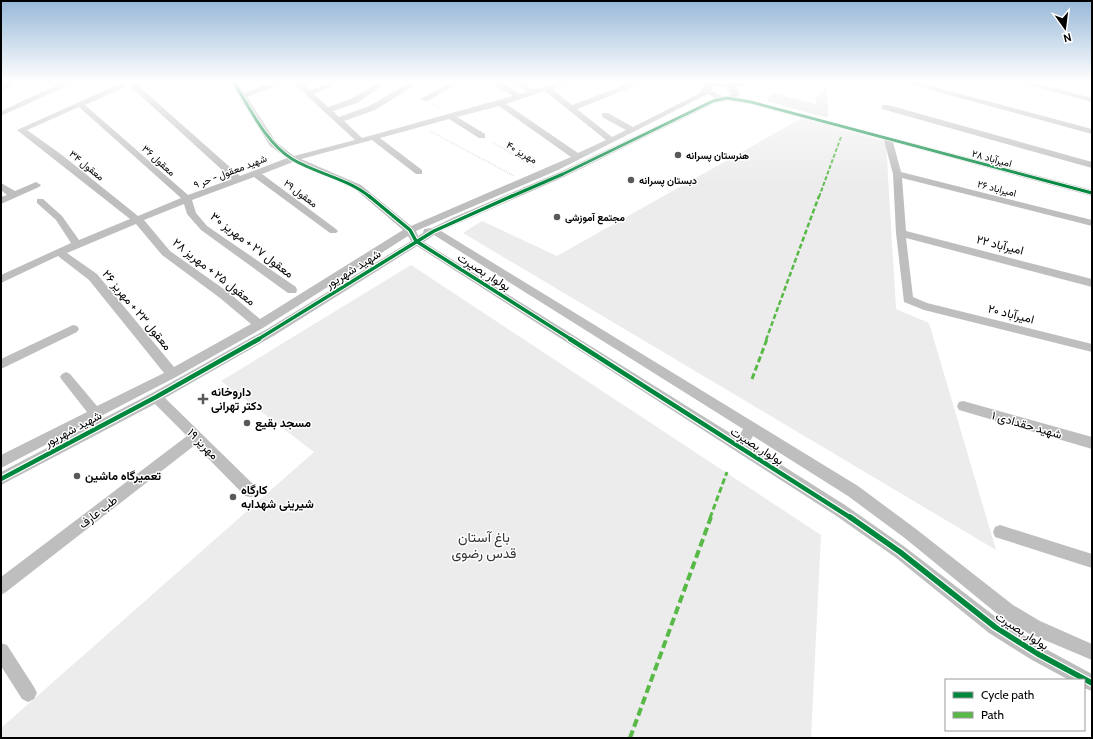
<svg xmlns="http://www.w3.org/2000/svg" width="1093" height="739" font-family="Cabin,Vazirmatn,sans-serif">
<style>
.green{fill:#ececec}
.building{fill:#dfdfdf}
.lines{fill:none;stroke-linecap:round;stroke-linejoin:round}
.path{stroke:#b9b9b9;stroke-width:1.5;stroke-dasharray:0.5 1.5;stroke-linecap:butt}
.minor{fill:#bebebe;fill-rule:evenodd}
.quiet-far3{stroke:#58b947;stroke-width:2;stroke-dasharray:4 2;stroke-linecap:butt}
.quiet-far2{stroke:#58b947;stroke-width:2.5;stroke-dasharray:5 2.5;stroke-linecap:butt}
.quiet-far1{stroke:#58b947;stroke-width:3;stroke-dasharray:6 3;stroke-linecap:butt}
.quiet{stroke:#58b947;stroke-width:4;stroke-dasharray:8 4;stroke-linecap:butt}
.cycleway-far3-casing{stroke:#fff;stroke-width:4.5}
.cycleway-far2-casing{stroke:#fff;stroke-width:5.5}
.cycleway-far1-casing{stroke:#fff;stroke-width:7}
.cycleway-casing{stroke:#fff;stroke-width:8}
.cycleway-far3{stroke:#00873e;stroke-width:3}
.cycleway-far2{stroke:#00873e;stroke-width:3.5}
.cycleway-far1{stroke:#00873e;stroke-width:4.5}
.cycleway{stroke:#00873e;stroke-width:5.5}
.poi-dot{fill:#595959;stroke:#fff;stroke-width:1.5}
.labels{text-anchor:middle;stroke-width:3;stroke-linejoin:round;paint-order:stroke}
.far-street-label{font-size:10px;fill:#000;stroke:#fff}
.far-poi-label{font-size:10px;font-weight:bold;fill:#000;stroke:#fff;text-anchor:start}
.street-label{font-size:12px;fill:#000;stroke:#fff}
.poi-label{font-size:12px;font-weight:bold;fill:#000;stroke:#fff;text-anchor:start}
.near-park-label{font-size:14px;fill:#333;stroke:#fff}
</style>
<rect width="100%" height="100%" fill="#fff"/>
<g class="green">
<path d="M802 118 886 142 896 309 929 323 996 550 463 233 482 221 557 256Z"/>
<path d="M411 265 821 535 811 738H1V728L314 452 221 381Z"/>
</g>
<path class="building" d="M827 83 828 117 816 115 767 101 773 93 816 104V96L819 97Z"/>
<g class="lines">
<g class="path">
<path d="M432 104 442 110"/>
<path d="M430 131 514 176"/>
<path d="M494 143 534 167"/>
</g>
<g class="minor">
<path d="M11 81H22L1 91V86Z"/>
<path d="M66 81H77L1 116V111Z"/>
<path d="M126 81H137L135 83 240 176 287 158 270 146 229 81H237L244 93 277 81H289L247 97 276 142 294 156 355 140 291 81H300L310 90 333 81H344L314 94 328 107 351 99 380 81H390L357 103 333 111 339 117 369 106 412 81H422L375 110 344 121 362 138 513 96 494 85 495 81H500L520 94 527 92 512 81H521L533 90 560 81H572L552 89 572 105 635 81H647L577 109 612 137 626 130 602 117V113H608L633 127 700 93 706 83 715 81 730 84 761 81 735 87 740 94 737 97 1092 190V196L893 142 901 172 1092 220V226L902 178 906 231 1092 279V287L906 238 913 297 927 303 1092 344V352L924 310 904 302 896 233 893 174 884 140 750 104 729 101 715 103 566 176 441 231 858 486 916 529 1013 605 1040 621 1092 644V660L1028 633 1001 617 906 539 848 496 753 436 748 444 845 505 905 547 1001 621 1044 648 1092 674V691L1084 688V680H1069L1032 660 989 633 895 557 835 515 417 246 275 335 165 398 255 486 257 491 255 496 250 497 245 496 195 445 6 592 1 595V577L187 436 155 404 1 485V472L152 393 267 329 411 241 408 236 263 328 176 377 1 468V455L87 412 62 380 60 377 62 374 66 372 70 374 97 406 164 373 89 280 58 256 1 283V275L71 243 56 220 37 203V199H43L62 216 79 240 130 219 17 130ZM129 85 232 179 188 195 85 105ZM712 86 724 87 732 94C725 99 718 95 712 90ZM545 91 606 140 578 153 506 104ZM708 94 715 98 560 172 452 218 432 228 424 229 423 233 418 236 416 231 558 170ZM499 106 571 157 411 226 361 185 301 159 372 140 416 174H422V170L380 138 449 119 479 138H485V134L457 117ZM79 107 181 198 138 216 62 155 27 130ZM293 162 355 189 403 230 260 319 228 292 170 251 144 220 184 204 187 214 201 230 288 293H296L297 290 296 287 207 226 196 213 192 200 254 177 330 233H336L338 231 336 229 262 174ZM136 224 162 255 220 298 251 324 174 367 97 274 67 253ZM434 235 743 429 738 438 424 242Z"/>
<path d="M454 81H464L427 101 420 99Z"/>
<path d="M898 81H912L1092 129V134Z"/>
<path d="M1014 81H1028L1092 98V102Z"/>
<path d="M882 105H888L1092 162V168L882 109Z"/>
<path d="M36 182 41 185 39 187 1 204V197L7 195 1 190V183L15 191Z"/>
<path d="M73 325 77 326 79 329 77 332 1 369V359Z"/>
<path d="M963 401 1092 437V449L959 410 957 406 959 402Z"/>
<path d="M1000 525 1092 554V568L995 537 993 532 995 527Z"/>
<path d="M1 643 7 645 34 687 37 693 34 699 28 702 22 699 1 666Z"/>
</g>
<path class="quiet-far3" d="M819 197 841 137"/>
<path class="quiet-far2" d="M766 340 819 196"/>
<g class="quiet-far1">
<path d="M752 379 767 339"/>
<path d="M710 518 727 472"/>
</g>
<path class="quiet" d="M630 738 711 517"/>
<defs>
<g id="cycleway-far3">
<path d="M233 81C250 108 265 142 292 159 317 174 347 178 370 197"/>
<path d="M510 197 563 174 713 101 727 98 751 102 1092 193"/>
</g>
<g id="cycleway-far2">
<path d="M369 196 410 230 416 241 572 340"/>
<path d="M257 340 434 231 512 196"/>
</g>
<g id="cycleway-far1">
<path d="M570 339 851 518"/>
<path d="M1 479 156 397 259 339"/>
</g>
<path id="cycleway" d="M850 517 900 552 995 627 1038 654 1092 683"/>
</defs>
<use href="#cycleway-far3" class="cycleway-far3-casing"/>
<use href="#cycleway-far2" class="cycleway-far2-casing"/>
<use href="#cycleway-far1" class="cycleway-far1-casing"/>
<use href="#cycleway" class="cycleway-casing"/>
<use href="#cycleway-far3" class="cycleway-far3"/>
<use href="#cycleway-far2" class="cycleway-far2"/>
<use href="#cycleway-far1" class="cycleway-far1"/>
<use href="#cycleway" class="cycleway"/>
</g>
<linearGradient id="sky" x2="0" y2="1"><stop stop-color="#97b8d8"/><stop offset="0.44" stop-color="#fff"/><stop offset="1" stop-color="#fff" stop-opacity="0"/></linearGradient>
<rect width="1093" height="185" fill="url(#sky)"/>
<g class="poi-dot">
<circle cx="678" cy="155" r="4"/>
<circle cx="631" cy="180" r="4"/>
<circle cx="557" cy="217" r="4"/>
<path d="M201 393h4v4h4v4h-4v4h-4v-4h-4v-4h4z"/>
<circle cx="247" cy="423" r="4"/>
<circle cx="77" cy="476" r="4"/>
<circle cx="233" cy="497" r="4"/>
</g>
<g class="labels">
<g class="far-street-label">
<text transform="translate(522 152) rotate(30)" y="4">مهریز ۴۰</text>
<text transform="translate(992 158) rotate(15)" y="4">امیرآباد ۲۸</text>
<text transform="translate(159 160) rotate(42)" y="4">معقول ۳۶</text>
<text transform="translate(87 165) rotate(39)" y="4">معقول ۳۴</text>
<text transform="translate(230 171) rotate(-21)" y="4">شهید معقول - حر ۹</text>
<text transform="translate(997 188) rotate(14)" y="4">امیراباد ۲۶</text>
<text transform="translate(301 193) rotate(37)" y="4">معقول ۲۹</text>
</g>
<g class="far-poi-label">
<text x="686" y="159">هنرستان پسرانه</text>
<text x="639" y="184">دبستان پسرانه</text>
<text x="565" y="221">مجتمع آموزشی</text>
</g>
<g class="street-label">
<text transform="translate(252 245) rotate(37)" y="4">معقول ۲۷ + مهریز ۳۰</text>
<text transform="translate(1000 245) rotate(14)" y="4">امیرآباد ۲۲</text>
<text transform="translate(353 269) rotate(-32)" y="4">شهید شهریور</text>
<text transform="translate(214 272) rotate(38)" y="4">معقول ۲۵ + مهریز ۲۸</text>
<text transform="translate(484 272) rotate(32)" y="4">بولوار بصیرت</text>
<text transform="translate(137 310) rotate(50)" y="4">معقول ۲۳ + مهریز ۲۶</text>
<text transform="translate(1011 314) rotate(14)" y="4">امیرآباد ۲۰</text>
<text transform="translate(1027 425) rotate(16)" y="4">شهید حقدادی ۱</text>
<text transform="translate(73 429) rotate(-28)" y="4">شهید شهریور</text>
<text transform="translate(203 444) rotate(45)" y="4">مهریز ۱۹</text>
<text transform="translate(757 446) rotate(32)" y="4">بولوار بصیرت</text>
<text transform="translate(98 512) rotate(-38)" y="4">طب عارف</text>
<text transform="translate(1022 631) rotate(32)" y="4">بولوار بصیرت</text>
</g>
<g class="poi-label">
<text x="211" y="396">داروخانه<tspan x="211" dy="14">دکتر تهرانی</tspan></text>
<text x="255" y="427">مسجد بقیع</text>
<text x="85" y="480">تعمیرگاه ماشین</text>
<text x="241" y="494">کارگاه<tspan x="241" dy="14">شیرینی شهدابه</tspan></text>
</g>
<g class="near-park-label">
<text x="484" y="542">باغ آستان<tspan x="484" dy="16">قدس رضوی</tspan></text>
</g>
</g>
<rect width="1093" height="739" fill="none" stroke="#000000" stroke-width="4"/>
<rect x="945" y="679" width="140" height="52" fill="#ffffff" stroke="#999999"/>
<rect x="953" y="692" width="20" height="6" fill="#00873e" stroke="#999999"/>
<text x="981" y="699" font-size="12" fill="#000000">Cycle path</text>
<rect x="953" y="712" width="20" height="6" fill="#58b947" stroke="#999999"/>
<text x="981" y="719" font-size="12" fill="#000000">Path</text>
<g transform="translate(1065 28) rotate(166)" stroke="#ffffff" stroke-width="3" paint-order="stroke">
<path d="M0-3L7 15L0 10L-7 15Z" fill="#000000"/>
<text y="-6" font-size="11" font-weight="bold" text-anchor="middle" fill="#000000">N</text>
</g>
</svg>
